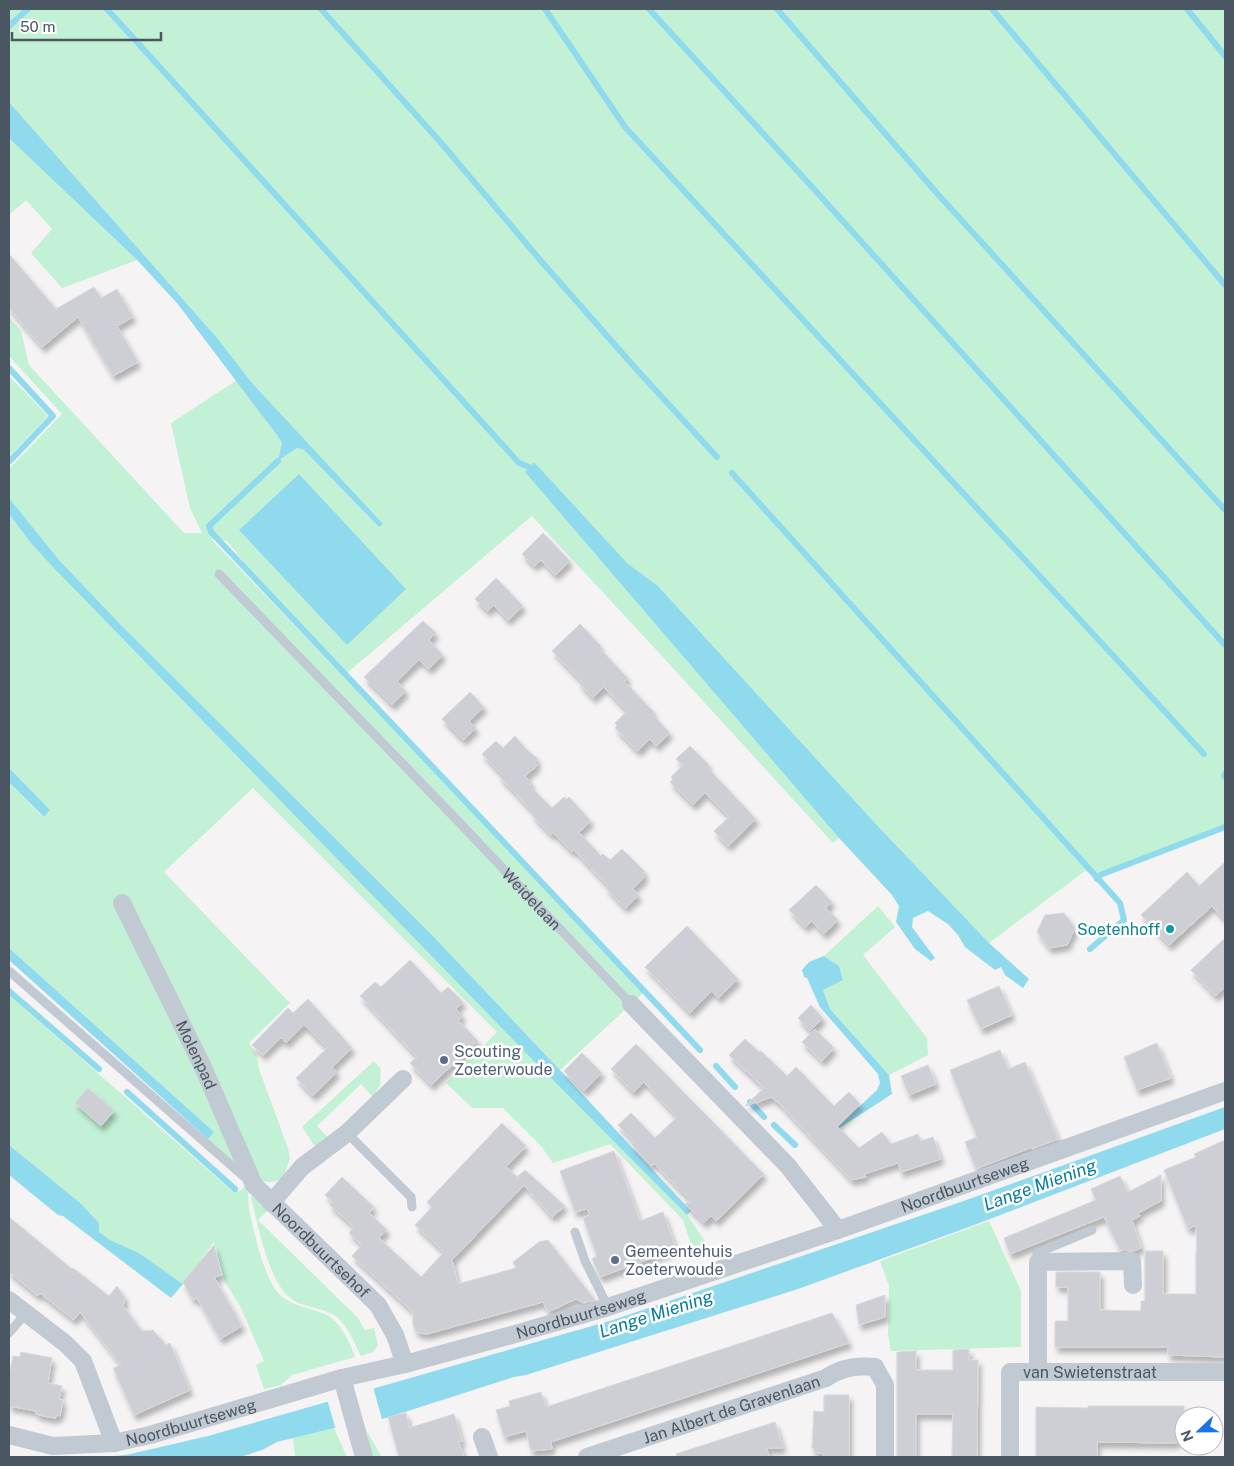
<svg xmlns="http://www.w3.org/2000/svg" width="1234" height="1466" font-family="'Public Sans',sans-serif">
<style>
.green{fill:#c3f1d5}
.water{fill:#90daee}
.pier{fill:#f5f3f3}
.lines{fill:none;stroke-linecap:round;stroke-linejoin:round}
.stream{stroke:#90daee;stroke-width:6}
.building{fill:#cdcfd5;stroke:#d7d9de;filter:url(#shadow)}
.service{stroke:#c1cad2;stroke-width:9}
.minor{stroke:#c1cad2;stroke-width:18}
.culture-dot{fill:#0f9aa8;stroke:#fff;stroke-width:2}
.service-dot{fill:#5c6f8a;stroke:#fff;stroke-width:2}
.labels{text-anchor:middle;stroke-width:5;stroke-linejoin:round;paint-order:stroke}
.street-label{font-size:16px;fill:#4a5661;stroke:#fff}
.culture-label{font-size:16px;fill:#0d838f;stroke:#fff;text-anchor:end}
.service-label{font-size:16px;fill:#4e5e75;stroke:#fff;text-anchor:start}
.water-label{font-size:18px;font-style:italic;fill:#0c7c9b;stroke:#fff}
</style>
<defs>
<filter id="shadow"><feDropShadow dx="3" dy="5.5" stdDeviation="2.5" flood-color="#0004"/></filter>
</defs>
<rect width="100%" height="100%" fill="#f5f3f3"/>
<g class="green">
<path d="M9 9H1225V774L1224 776 1225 777V827L1100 875 1085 871 989 943 875 823 658 586 627 563 529 467 526 472 839 838 833 843 661 655 532 516 347 673 252 572 227 541 211 539 344 677 643 993 560 1070 431 934 120 624 60 561 9 498V465L11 467 62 414 9 356V317L21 331 29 365 184 533H202L190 508 171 423 237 380 277 435 282 443 279 461 297 448 304 450 379 527 252 383 218 339 9 102Z"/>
<path d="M9 138 22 150 137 260 62 288 31 253 52 229 26 200 9 215Z"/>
<path d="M9 376 48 416 9 457Z"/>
<path d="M9 514 30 542 560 1087 687 1215 713 1253 696 1260 683 1220 610 1144 553 1163 541 1146 503 1108H472L446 1083 497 1032 253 788 164 872 290 1003 249 1043 257 1055 259 1069 288 1148 290 1158 283 1178C254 1194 227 1157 208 1139L214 1132 9 948V782L43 817 50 810 9 768Z"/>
<path d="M878 906 895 927 863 955 927 1038 928 1055 889 1075 830 1009 823 990 843 980 839 966 824 956Z"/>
<path d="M9 995 232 1191H240L246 1185C249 1192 248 1200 249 1208 253 1230 264 1278 279 1294 293 1307 308 1307 325 1314 340 1321 350 1342 355 1357L292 1375 281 1385 264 1389 256 1365 264 1361 240 1306 225 1282 214 1242 183 1284 139 1253 110 1240 99 1232 79 1202 9 1145Z"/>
<path d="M374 1061 381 1069 380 1085 373 1097 361 1084 317 1126 329 1139 322 1145H314L302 1127Z"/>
<path d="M253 1195 268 1210 258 1220 358 1318 365 1330 374 1328 378 1345 373 1352 361 1356C353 1341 346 1320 330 1313 318 1307 304 1307 293 1300 268 1284 259 1227 251 1198Z"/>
<path d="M989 1221 1021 1291V1347L891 1351 888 1334 889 1286 880 1261Z"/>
<path d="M334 1428 347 1457H295L293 1438Z"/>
<path d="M367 1431 381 1456V1457H371Z"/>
</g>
<g class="water">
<path d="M9 102 218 339 252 383 383 524 379 527 304 450 297 448 278 461 282 443 277 435 177 303 137 260 9 138Z"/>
<path d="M534 462 627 563 658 586 875 823 989 943 1029 979 1023 988 1005 975 1001 967 995 970 965 947 958 935 948 924 928 911 913 918 912 927 935 958 931 961 915 949 896 922 899 906 892 895 839 838 525 472Z"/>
<path d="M299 474 406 589 347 645 239 530Z"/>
<path d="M9 498 60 561 120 624 431 934 560 1070 691 1211 687 1215 531 1058 53 567 30 542 9 514Z"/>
<path d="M9 768 50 810 44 817 9 782Z"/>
<path d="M9 948 214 1132 208 1139 9 960Z"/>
<path d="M824 956 839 966 843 980 823 990 830 1009 889 1075 892 1094 838 1129 837 1128 877 1090 880 1083 878 1074 820 1007 807 978 804 977 802 970 809 962Z"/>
<path d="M1225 1107V1129L969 1227 798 1289 526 1375 514 1377 383 1419 334 1428 277 1442 262 1450 240 1457H100L126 1455 208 1436 613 1320 958 1203Z"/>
<path d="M9 1145 79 1202 99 1223V1232L110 1240 139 1253 183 1284 171 1298 63 1216 58 1215 9 1175Z"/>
</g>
<path class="pier" d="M373 1387 382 1419 386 1418V1420L336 1430 327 1399Z"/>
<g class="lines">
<g class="stream">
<path d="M107 9 519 463 529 467"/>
<path d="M321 9 443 145 541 261 638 371 717 457"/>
<path d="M545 9 625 127 1204 754"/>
<path d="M649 9 813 188 1225 645"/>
<path d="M777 9 935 191 1225 510"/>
<path d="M992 9 1225 285"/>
<path d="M1187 9 1225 56"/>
<path d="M9 26 28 9"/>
<path d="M9 368 53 416 10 461"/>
<path d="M278 461 209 526 211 532 700 1050"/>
<path d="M732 473 1120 903 1124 920 1090 949"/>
<path d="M1225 774 1224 776 1225 777"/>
<path d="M1097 879 1100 875 1225 827"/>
<path d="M9 991 99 1069"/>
<path d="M716 1066 735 1087"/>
<path d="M127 1092 235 1189"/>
<path d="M750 1102 764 1117"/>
<path d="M774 1125 795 1145"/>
</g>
</g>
<g class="building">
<path d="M9 254 56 309 94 287 101 298 117 289 133 317 117 326 138 362 113 376 78 317 42 347 9 308Z"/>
<path d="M543 533 570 561 555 575 541 560 534 566 522 554Z"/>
<path d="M496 578 523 606 508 620 494 605 487 611 475 599Z"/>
<path d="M423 621 436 633 429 640 443 655 429 669 419 660 397 681 406 691 392 705 364 677Z"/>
<path d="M580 624 601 646 599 648 628 678 624 681 654 712 652 714 670 733 656 746 650 739 638 751 635 749 615 728 617 726 615 723 627 711 604 687 593 698 579 683 581 681 552 651Z"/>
<path d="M470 692 484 707 469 721 476 728 463 740 442 719Z"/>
<path d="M515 736 525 748 538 759 535 762 538 765 525 776 532 783 529 785 552 808 564 797 567 799 569 797 591 821 579 832 601 856 603 854 610 860 622 849 645 872 642 874 645 877 632 889 639 895 625 908 606 888 608 886 574 850 572 852 553 833 551 835 532 815 534 813 499 776 501 774 482 754 496 741 503 748Z"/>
<path d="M690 746 709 765 707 767 756 819 728 846 714 831 729 817 705 793 693 805 670 782 673 780 671 777 683 765 676 759Z"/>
<path d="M1225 862V920L1212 906 1169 945 1141 915 1187 872 1199 886Z"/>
<path d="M816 885 832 902 826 908 838 920 824 934 812 921 805 927 789 910Z"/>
<path d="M1064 913 1075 928 1067 945 1049 948 1037 932 1045 915Z"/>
<path d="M687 926 738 979 718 998 712 991 690 1013 645 967Z"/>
<path d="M1225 938V987L1215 996 1191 970Z"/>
<path d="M410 960 441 993 448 987 463 1002 456 1009 463 1016 458 1020 478 1041 431 1085 410 1063 417 1057 360 996 375 982 381 987Z"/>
<path d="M999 986 1012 1015 981 1029 967 1000Z"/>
<path d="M308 999 352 1048 332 1067 337 1072 313 1096 296 1078 327 1048 304 1025 286 1043 281 1038 263 1055 252 1045 288 1008 293 1013Z"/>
<path d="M811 1005 823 1018 810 1031 798 1018Z"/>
<path d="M815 1029 834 1048 822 1061 802 1042Z"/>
<path d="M745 1039 759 1052 761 1051 787 1076 796 1067 834 1106 849 1092 860 1104 837 1126 859 1148 882 1132 891 1144 918 1134 921 1141 933 1137 941 1159 901 1172 898 1163 864 1174 866 1177 851 1180 777 1101 776 1102 772 1097 745 1106 764 1088 729 1055Z"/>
<path d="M1157 1043 1171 1078 1137 1090 1124 1057Z"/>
<path d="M636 1044 764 1174 716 1221 711 1216 704 1223 685 1204 691 1201 654 1163 652 1166 646 1160 631 1144 635 1143 618 1125 631 1113 655 1138 677 1117 644 1082 633 1092 611 1069Z"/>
<path d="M1000 1050 1008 1069 1025 1062 1058 1139 1032 1149V1147L976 1169 965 1142 977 1137 950 1070Z"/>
<path d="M582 1053 602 1073 584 1091 564 1071Z"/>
<path d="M928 1065 936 1084 909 1095 901 1076Z"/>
<path d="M88 1088 114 1111 101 1126 75 1103Z"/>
<path d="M502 1123 526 1146 506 1167 519 1179 517 1177 525 1170 565 1206 552 1217 524 1185 452 1260 458 1284 516 1268 513 1262 539 1242 548 1240 595 1300 584 1303 576 1299 548 1312 543 1302 427 1334 419 1333 416 1331 413 1325V1312L352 1256 362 1245 349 1233 354 1227 330 1205 333 1202 325 1195 342 1177 374 1207 369 1213 387 1230 379 1238 421 1277 444 1252 415 1225 432 1207 427 1202Z"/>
<path d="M1225 1140V1357L1168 1355V1347H1055V1321H1068V1287H1056V1272H1100V1310L1141 1311V1301H1145V1251H1163V1294H1196V1251H1197L1196 1225 1188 1229 1164 1170 1196 1157 1194 1154Z"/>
<path d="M614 1151 640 1221 663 1212 676 1249 600 1277 592 1259 597 1256 583 1218 590 1215 587 1209 575 1212 560 1171Z"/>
<path d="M1161 1175V1201L1138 1213 1140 1216 1132 1220 1141 1248 1133 1251 1120 1250 1104 1217 1010 1254 1004 1238 1096 1200 1091 1189 1120 1176 1128 1192Z"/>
<path d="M9 1217 72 1269 73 1268 109 1296 117 1286 125 1298 123 1306 134 1320 132 1321 136 1323 142 1331 153 1330 166 1345 170 1343 190 1390 134 1415 113 1368 121 1365 80 1312 74 1320 41 1294 37 1295 9 1272Z"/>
<path d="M214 1245 222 1275 214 1277 242 1326 220 1339 197 1298 193 1300 183 1282Z"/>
<path d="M885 1295V1317L859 1325 856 1305Z"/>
<path d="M832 1313 849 1343 551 1442 552 1449 531 1451 526 1431 504 1437 496 1410 510 1406 509 1401 541 1392 546 1407Z"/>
<path d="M969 1349V1360H978L977 1457H952L953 1414H916V1457H897V1352L916 1351V1370H953V1350Z"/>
<path d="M21 1352 52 1358 48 1383 62 1386 59 1399 63 1400 60 1416 56 1415V1418L48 1417 36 1414V1411L9 1406V1376L13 1356 20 1357Z"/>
<path d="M824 1395H849V1457H824V1454L814 1452V1448H812L814 1411 824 1412Z"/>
<path d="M1088 1406H1184V1432H1177V1443L1097 1442V1457H1036V1407L1088 1408Z"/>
<path d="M406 1413 409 1428 454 1414 462 1441 459 1442 464 1457H399L388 1417Z"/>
<path d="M775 1422 783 1448H766L770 1457H677L676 1454Z"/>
</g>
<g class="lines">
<g class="service">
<path id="s1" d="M219 574 457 820 631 1004"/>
<path d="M9 971 248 1180"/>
<path d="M347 1133 411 1197 412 1207"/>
<path d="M575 1232 585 1261 608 1307"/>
<path d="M1038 1262 1037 1253 1092 1230"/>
<path d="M9 1333 26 1313"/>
</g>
<g class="minor">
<path id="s2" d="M122 903 203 1067 254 1185 378 1305 395 1335 405 1364"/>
<path d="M631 1004 788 1166 838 1230"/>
<path d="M271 1203 302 1167 347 1133 403 1079"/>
<path d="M9 1300 66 1344 83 1361 114 1443"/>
<path d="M1038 1371V1262L1132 1261 1133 1285"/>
<path d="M342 1378 364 1457"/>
<path id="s3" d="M9 1435 53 1446 114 1443 150 1435 342 1378 405 1364 508 1336 608 1307 838 1230 1225 1091"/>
<path d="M482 1437 489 1457"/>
<path id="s4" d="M587 1457 826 1378C841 1367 857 1365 875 1367L885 1385V1457"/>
<path id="s5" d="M1010 1457V1372H1225"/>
</g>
</g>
<circle class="culture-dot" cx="1170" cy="929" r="5"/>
<g class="service-dot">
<circle cx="444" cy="1060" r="5"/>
<circle cx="615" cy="1260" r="5"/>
</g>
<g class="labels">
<g class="street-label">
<text dy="6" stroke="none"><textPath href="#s1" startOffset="451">Weidelaan</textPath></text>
<text dy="6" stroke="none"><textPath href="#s2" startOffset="169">Molenpad</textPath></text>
<text dy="6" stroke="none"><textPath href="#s3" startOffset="996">Noordbuurtseweg</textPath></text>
<text dy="6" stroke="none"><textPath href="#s2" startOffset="405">Noordbuurtsehof</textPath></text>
<text dy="6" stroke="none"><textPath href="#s3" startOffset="591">Noordbuurtseweg</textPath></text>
<text dy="6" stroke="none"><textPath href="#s5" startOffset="165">van Swietenstraat</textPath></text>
<text dy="6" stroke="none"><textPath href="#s4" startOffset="152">Jan Albert de Gravenlaan</textPath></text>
<text dy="6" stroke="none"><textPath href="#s3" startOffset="186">Noordbuurtseweg</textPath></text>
</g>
<g class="culture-label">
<text x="1160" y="935">Soetenhoff</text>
</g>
<g class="service-label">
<text x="454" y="1057">Scouting<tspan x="454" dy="18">Zoeterwoude</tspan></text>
<text x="625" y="1257">Gemeentehuis<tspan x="625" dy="18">Zoeterwoude</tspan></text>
</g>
<g class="water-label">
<text transform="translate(1040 1185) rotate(-20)" y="6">Lange Miening</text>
<text transform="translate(656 1314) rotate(-18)" y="6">Lange Miening</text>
</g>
</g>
<rect width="1234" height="1466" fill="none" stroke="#4a5661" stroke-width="20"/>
<g transform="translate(1199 1431) rotate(248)"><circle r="24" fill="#ffffff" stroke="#b7bbc0"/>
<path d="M0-4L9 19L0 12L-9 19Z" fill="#1a73e8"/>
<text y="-8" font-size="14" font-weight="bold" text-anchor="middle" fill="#4a5661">N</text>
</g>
<path d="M12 32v8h149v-8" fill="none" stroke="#4a5661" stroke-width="2.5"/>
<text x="20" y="32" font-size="15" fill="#4a5661" stroke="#ffffff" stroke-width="4" paint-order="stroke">50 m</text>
</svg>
